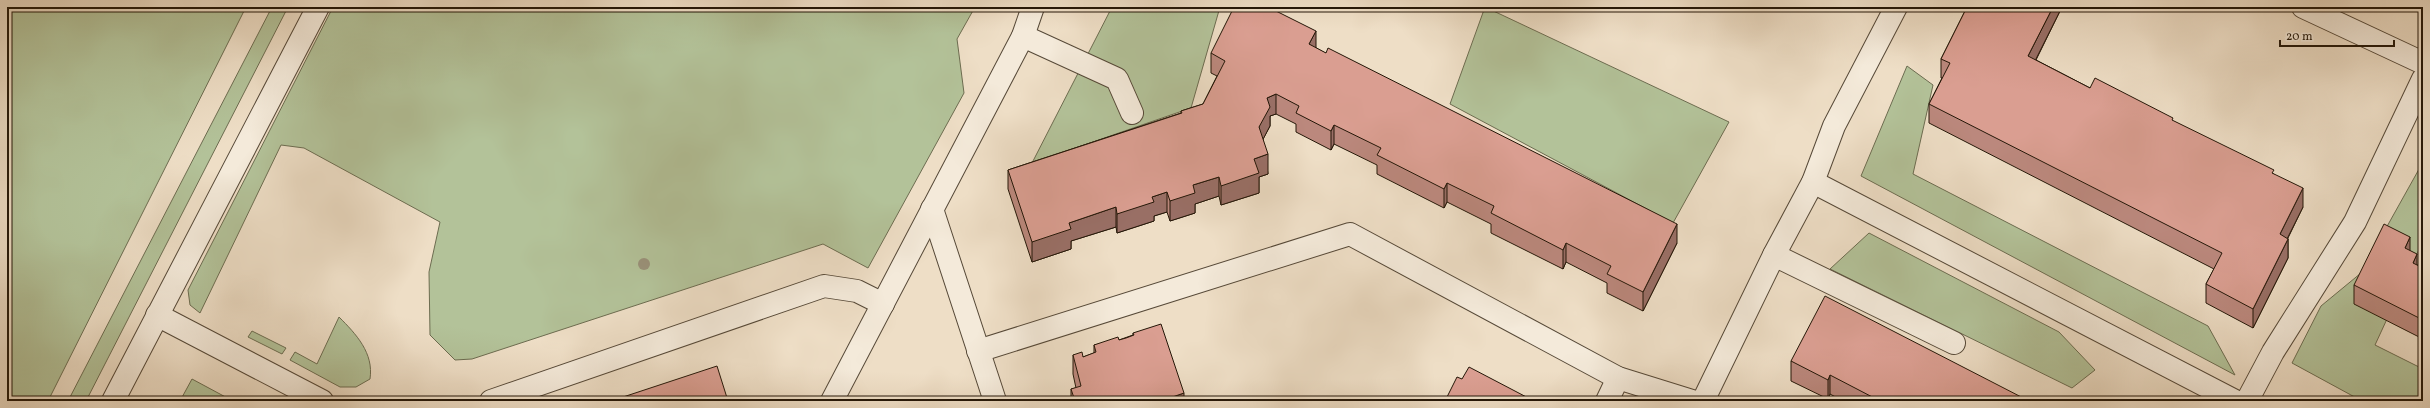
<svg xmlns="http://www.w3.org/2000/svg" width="2430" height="408" font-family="Vollkorn,serif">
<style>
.green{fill:#b3c299;stroke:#6c6c50}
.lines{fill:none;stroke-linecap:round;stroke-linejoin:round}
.minor-casing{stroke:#564938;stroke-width:24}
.minor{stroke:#f4eada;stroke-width:22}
.tree{fill:#9a927a}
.wall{fill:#bb887d;stroke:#241708}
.shaded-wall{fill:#996f66;stroke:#241708}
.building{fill:#da9e91;stroke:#241708}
</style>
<rect width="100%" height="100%" fill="#eedec6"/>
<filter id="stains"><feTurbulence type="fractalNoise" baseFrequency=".005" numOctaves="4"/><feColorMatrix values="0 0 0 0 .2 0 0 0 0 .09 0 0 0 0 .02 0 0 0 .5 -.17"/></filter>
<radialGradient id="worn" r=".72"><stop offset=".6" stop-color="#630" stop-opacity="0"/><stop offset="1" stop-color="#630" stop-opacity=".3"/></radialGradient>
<g class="green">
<path d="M7 7H246L48 401H7Z"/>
<path d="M272 7H288L86 401H68Z"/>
<path d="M333 7H975L957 39 964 93 868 268 823 244 472 359 455 360 430 335 429 272 440 222 304 148 281 145 200 313 190 305 188 290Z"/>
<path d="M1112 7H1220L1191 108 1032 163Z"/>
<path d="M1485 7 1729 122 1673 223 1450 104Z"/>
<path d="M1907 66 1933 85 1913 174 2208 326 2235 375 1861 176Z"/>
<path d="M2423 162V241L2375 345 2423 369V401H2362L2292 363 2321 306 2361 273Z"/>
<path d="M1869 233 2059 332 2095 370 2072 388 1830 269Z"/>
<path d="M339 317C356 334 374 353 370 379L356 387H340L290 360 295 352 317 364Z"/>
<path d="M252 331 286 348 282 354 248 337Z"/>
<path d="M192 379 233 401H180Z"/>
</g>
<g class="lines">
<defs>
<g id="minor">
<path d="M2303 7 2423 63"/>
<path d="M1023 36 1117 79 1132 113"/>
<path d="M1813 182 2235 401"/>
<path d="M932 209 995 401"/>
<path d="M1774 255 1954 343"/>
<path d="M157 315 322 401"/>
<path d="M978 351 1350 234 1618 378 1692 401"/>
<path d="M113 401 318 7"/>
<path d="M491 401 824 286 857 291 883 304"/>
<path d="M832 401 1023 36 1033 7"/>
<path d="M1607 401 1618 378"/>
<path d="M1703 401 1774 255 1813 182 1834 126 1896 7"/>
<path d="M2247 401 2273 352 2355 222 2423 79"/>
</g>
</defs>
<use href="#minor" class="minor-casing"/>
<use href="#minor" class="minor"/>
</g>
<circle class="tree" cx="644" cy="264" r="6"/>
<g class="wall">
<path d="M1967 7H2062L2036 60 2090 88 2173 121 2274 174 2303 207 2288 238V258L2253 328 2206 303V284L2214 269 1929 123V104L1942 78H1941V59Z"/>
<path d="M1316 48 1677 243 1643 311 1607 293V283L1566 262 1563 269 1491 233V224L1447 202 1444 208 1377 174V165L1334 144 1331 150 1296 132V124L1276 114 1270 116V126L1263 139 1268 174 1259 177V193L1221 205 1219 196 1195 204V213L1170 221 1167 212 1154 216V221L1117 233 1116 227 1071 241V249L1032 262 1008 189V170L1181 113V111L1203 104 1217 76 1211 73V53Z"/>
<path d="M2410 251 2417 265 2423 268V339L2354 304V285Z"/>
<path d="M1133 333 1184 401H1071V389L1076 388 1073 374V355L1083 357 1094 353V345L1119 340 1133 335Z"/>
<path d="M1791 361 2029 401H1843L1830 394 1828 399 1791 381Z"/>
</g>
<g class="shaded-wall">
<path d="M2053 7H2062L2028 75V56Z"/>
<path d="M1316 31V50L1309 44Z"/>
<path d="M1276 94V114L1270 116V126L1259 147V127L1267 98Z"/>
<path d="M1334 125V144L1331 150V131Z"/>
<path d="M1268 154V174L1259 177V193L1221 205V186L1254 159Z"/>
<path d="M1219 177V196L1195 204V213L1170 221V201L1193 185Z"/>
<path d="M1447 183V202L1444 208V189Z"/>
<path d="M2303 188V207L2280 253V234Z"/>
<path d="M1167 192V212L1154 216V221L1117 233V214L1152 197Z"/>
<path d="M1116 207V227L1071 241V249L1032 262V242L1069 223Z"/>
<path d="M1677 224V243L1643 311V292Z"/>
<path d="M2410 237V256L2405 248Z"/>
<path d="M2288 239V258L2253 328V309Z"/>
<path d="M1566 243V262L1563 269V250Z"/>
<path d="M2417 254V273L2413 263Z"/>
<path d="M1830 375V394L1828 399V380Z"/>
<path d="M1184 393V401H1161Z"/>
</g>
<g class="building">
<path d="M1234 7H1240L1248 11 1250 7H1268L1316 31 1309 44 1326 53 1328 48 1677 224 1643 292 1607 274 1611 266 1566 243 1563 250 1491 213 1494 206 1447 183 1444 189 1377 155 1381 148 1334 125 1331 131 1296 113 1299 106 1276 94 1267 98 1270 107 1259 127 1268 154 1254 159 1259 173 1221 186 1219 177 1193 185 1195 193 1170 201 1167 192 1152 197 1154 202 1117 214 1116 207 1069 223 1071 229 1032 242 1008 170 1182 113 1181 111 1203 104 1225 61 1211 53Z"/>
<path d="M1967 7H2053L2028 56 2090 88 2095 78 2173 118 2172 120 2274 170 2272 173 2303 188 2280 234 2288 239 2253 309 2206 284 2222 253 1929 104 1950 63 1941 59Z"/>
<path d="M2384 224 2410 237 2405 248 2417 254 2413 263 2423 268V320L2354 285Z"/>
<path d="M1825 296 2029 401H1880L1830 375 1828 380 1791 361Z"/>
<path d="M1161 324 1184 393 1161 401H1075L1071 389 1081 386 1073 355 1082 352 1083 357 1096 352 1094 345 1118 337 1119 340 1126 338 1134 335 1133 333Z"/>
<path d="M717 366 728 401H611Z"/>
<path d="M1469 367 1534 401H1445L1457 377 1462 379Z"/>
</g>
<rect width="2430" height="408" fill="none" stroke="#eedec6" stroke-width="24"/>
<rect x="8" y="8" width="2414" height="392" fill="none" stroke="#241708" stroke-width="2"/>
<rect x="12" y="12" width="2406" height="384" fill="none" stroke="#241708"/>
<path d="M2280 40v6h114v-6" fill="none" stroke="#241708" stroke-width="2"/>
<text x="2286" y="40" font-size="12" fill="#241708" stroke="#f4eada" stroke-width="3" paint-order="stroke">20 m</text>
<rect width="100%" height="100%" filter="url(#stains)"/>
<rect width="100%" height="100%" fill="url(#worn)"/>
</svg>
